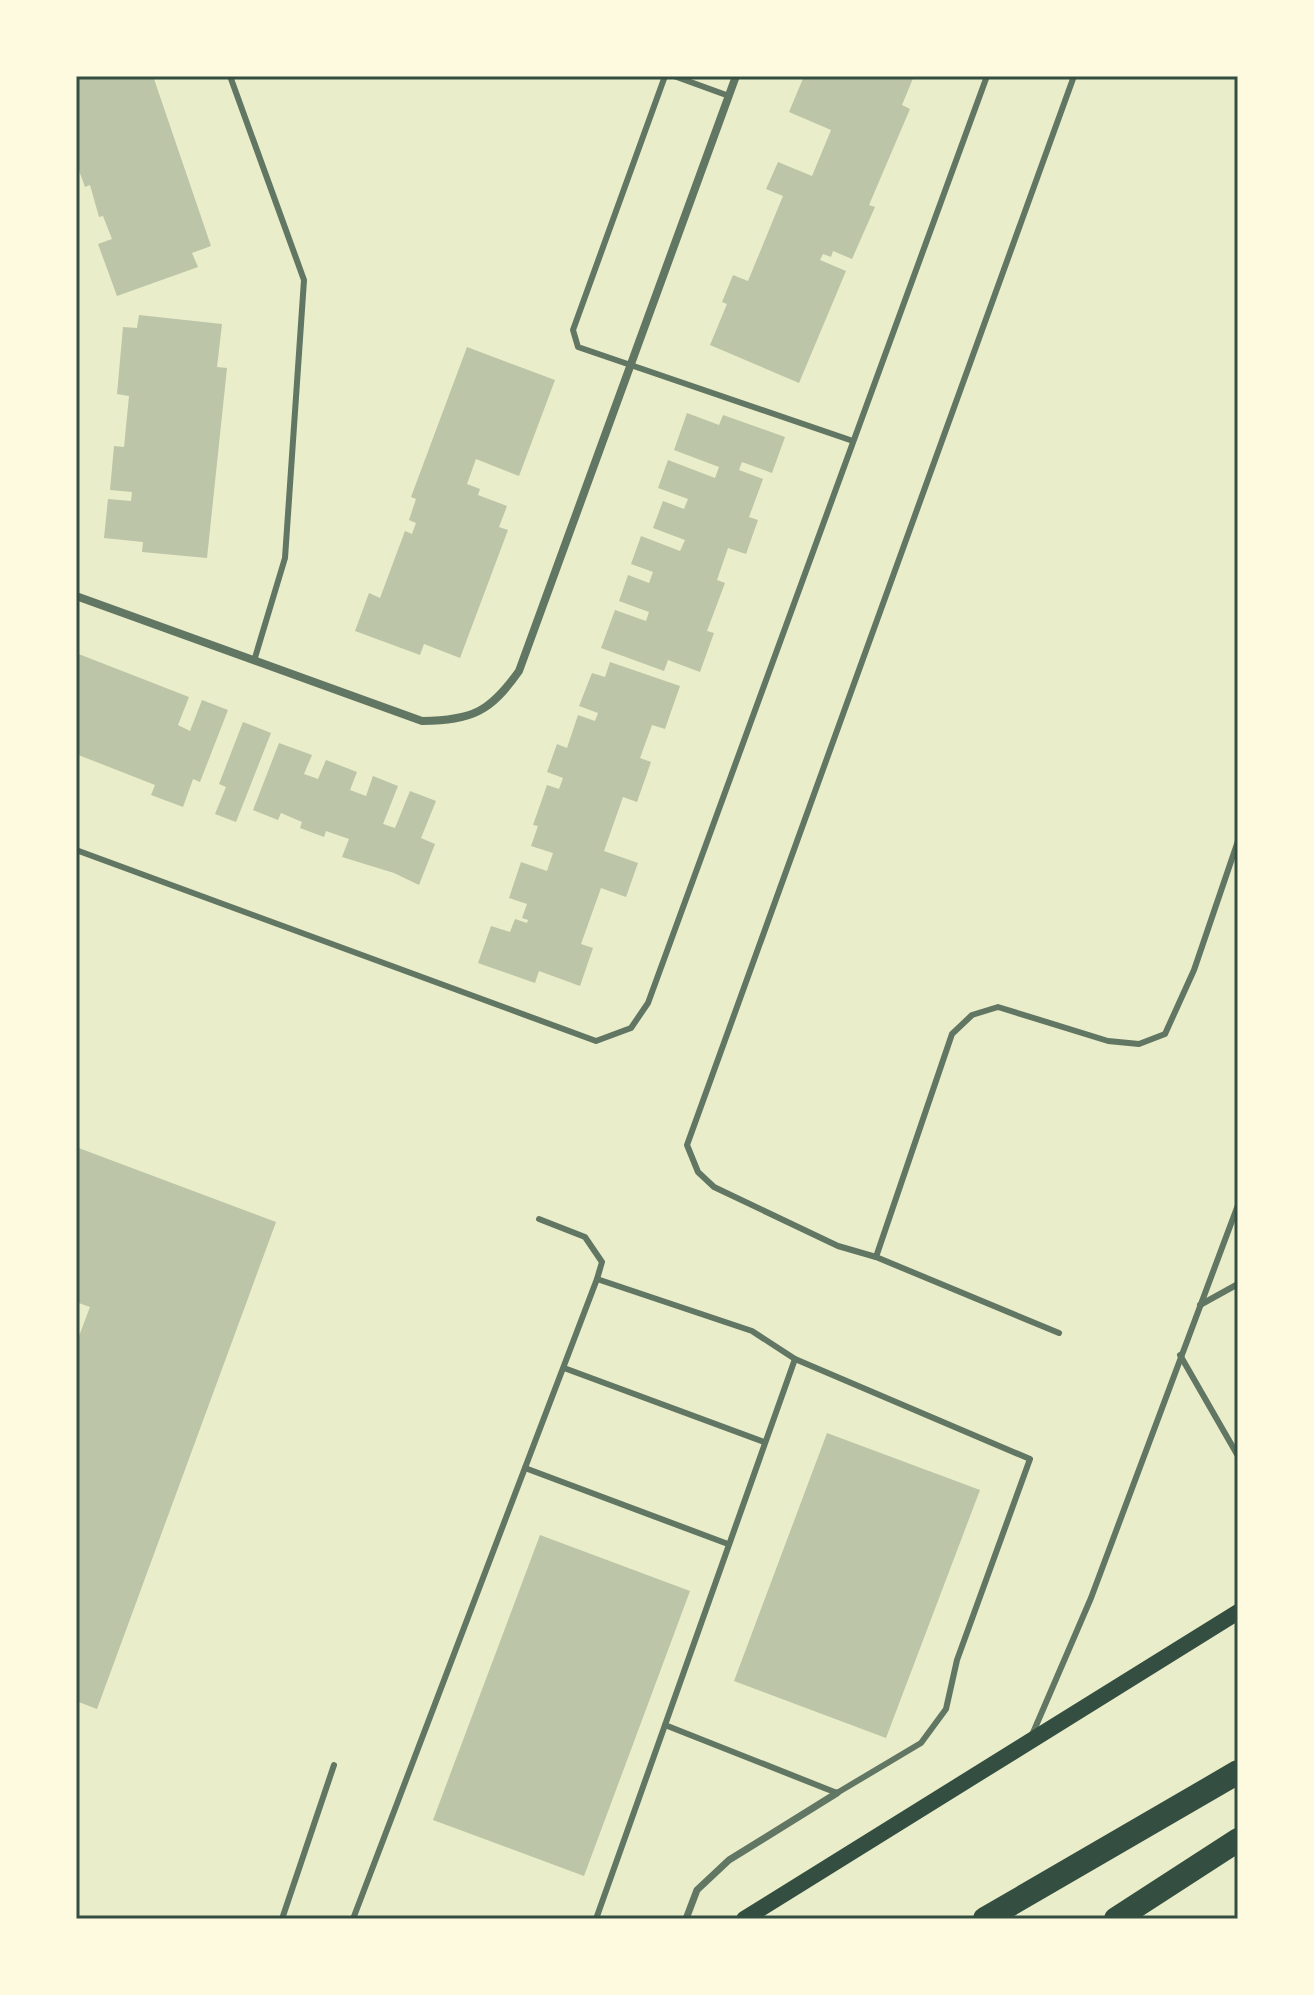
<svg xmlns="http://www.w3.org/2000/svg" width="1314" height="1995" font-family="'Asap Condensed',sans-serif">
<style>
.building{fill:#bcc5a7}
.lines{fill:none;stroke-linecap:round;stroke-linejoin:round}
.service{stroke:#617663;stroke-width:6}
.pedestrian{stroke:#617663;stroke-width:7}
.minor{stroke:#617663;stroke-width:8}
.secondary{stroke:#344e41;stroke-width:16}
.motorway{stroke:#344e41;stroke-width:24}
.neatline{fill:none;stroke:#344e41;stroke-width:3}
</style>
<rect width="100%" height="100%" fill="#e9edc9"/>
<g class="building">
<path d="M76 76H153L211 246 192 253 198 267 117 296 98 244 112 239 103 216 99 217 90 185 85 187 76 162Z"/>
<path d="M804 76H914L902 105 910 109 869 205 875 207 852 259 833 251 831 257 823 254 820 260 846 271 799 383 710 345 727 304 722 302 733 275 748 281 783 196 766 189 778 162 812 176 831 130 789 112Z"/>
<path d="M139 315 222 324 217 367 227 368 207 558 142 552 143 542 104 538 108 499 131 501 132 492 110 490 114 446 124 447 129 396 117 394 123 327 137 328Z"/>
<path d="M467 347 555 380 519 476 476 459 467 484 480 489 478 495 507 506 499 527 508 530 460 658 424 644 420 655 355 631 369 593 380 598 405 531 412 534 416 523 409 520 416 499 411 497Z"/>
<path d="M687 413 719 425 723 415 785 437 772 473 742 462 739 470 763 479 749 517 758 520 746 554 728 548 717 580 725 583 707 631 714 633 700 672 668 660 664 671 601 648 615 610 646 621 649 612 619 601 628 575 649 583 653 572 631 564 641 536 680 551 685 540 653 528 663 501 684 509 688 499 658 488 668 460 715 478 719 467 674 450Z"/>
<path d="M76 653 189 697 178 725 190 731 202 700 228 710 200 782 193 779 183 807 151 795 155 785 76 754Z"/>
<path d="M610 662 680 686 665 729 652 725 640 758 651 762 637 802 623 797 604 851 638 863 626 897 601 888 581 944 593 948 580 986 539 971 535 983 478 963 491 926 510 932 515 919 527 923 528 920 522 918 527 904 509 898 521 862 547 871 553 853 531 846 538 826 533 825 547 785 559 789 563 778 547 772 557 744 567 748 578 715 595 721 598 713 579 706 592 673 605 677Z"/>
<path d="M243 722 271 733 236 822 215 814 226 787 219 784Z"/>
<path d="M279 743 312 755 304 774 318 779 326 760 357 772 350 790 366 796 373 776 398 786 383 824 395 828 410 791 436 801 421 838 435 844 419 885 394 873 342 857 349 839 326 831 324 837 300 828 302 822 281 813 278 820 253 810Z"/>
<path d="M76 1147 276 1222 97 1709 76 1701V1344L90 1307 76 1302Z"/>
<path d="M827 1433 980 1490 886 1738 734 1681Z"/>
<path d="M540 1535 690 1591 584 1876 433 1820Z"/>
</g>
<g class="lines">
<g class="service">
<path d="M230 76 304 280 285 558 254 661"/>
<path d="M665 76 573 330 578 347 853 441"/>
<path d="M674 76 729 96"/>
<path d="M1074 76 687 1145 698 1172 714 1187 838 1246 876 1257 952 1034 972 1015 998 1007 1108 1041 1139 1044 1165 1034 1194 970 1238 841"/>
<path d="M76 850 596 1041 631 1028 648 1003 987 76"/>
<path d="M539 1219 585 1237 602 1262 597 1279"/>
<path d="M876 1257 1059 1333"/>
<path d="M1200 1305 1238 1284"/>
<path d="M1180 1355 1238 1456"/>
<path d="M564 1368 764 1442"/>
<path d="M525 1468 728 1544"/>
<path d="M665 1725 795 1359"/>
<path d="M1032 1735 1091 1598 1238 1205"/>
<path d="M282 1919 334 1765"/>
<path d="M353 1919 597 1279 752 1331 795 1359 1030 1459 957 1660 946 1709 921 1743 837 1793 665 1725 596 1919"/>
</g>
<path class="pedestrian" d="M686 1919 697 1890 729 1860 837 1793"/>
<path class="minor" d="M76 596 422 721C473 720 490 712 519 671L736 76"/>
<path class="secondary" d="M744 1919 1238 1612"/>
<g class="motorway">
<path d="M985 1919 1238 1772"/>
<path d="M1116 1919 1238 1840"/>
</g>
</g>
<rect width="1314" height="1995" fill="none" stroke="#fefae0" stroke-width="156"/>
<rect x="78" y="78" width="1158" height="1839" class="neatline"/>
</svg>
